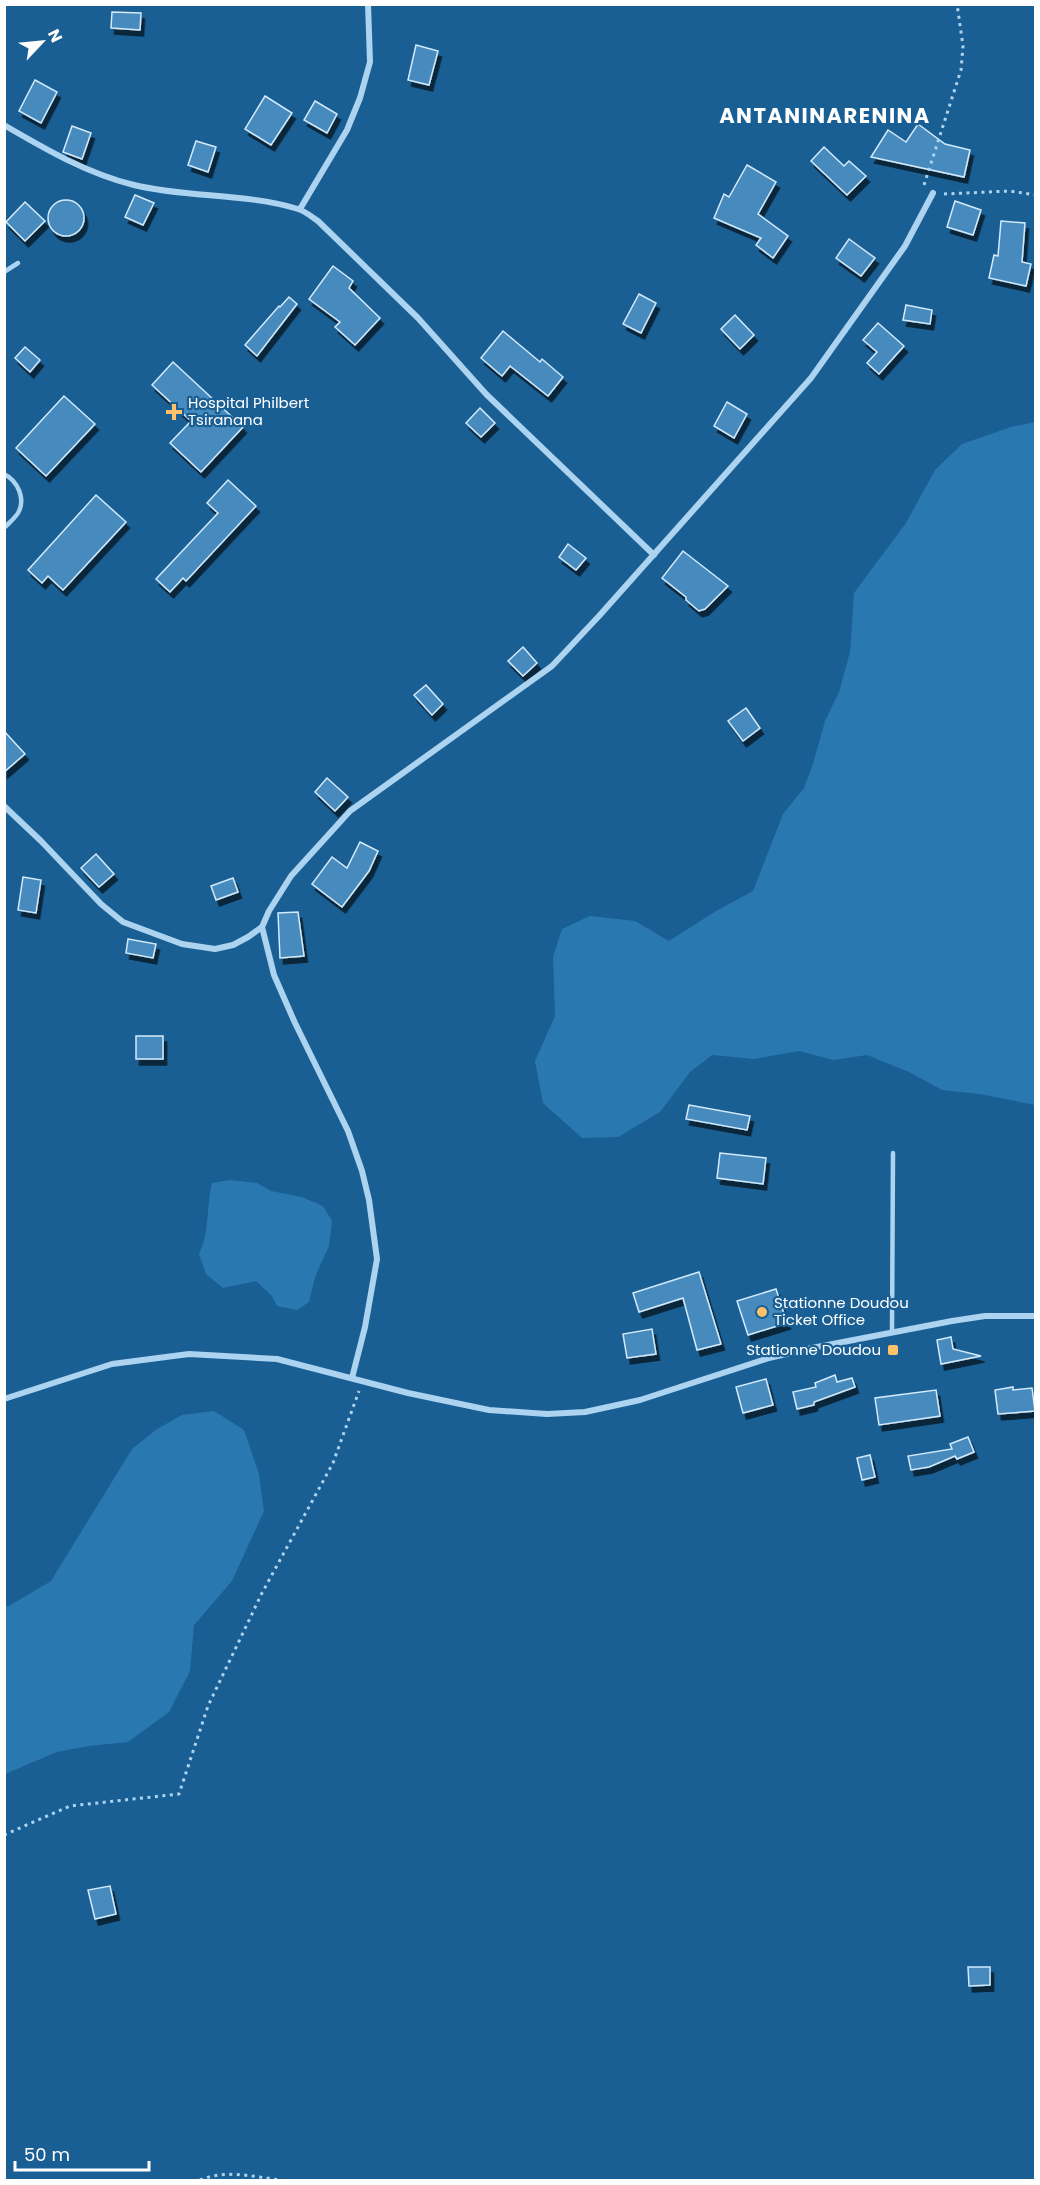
<svg xmlns="http://www.w3.org/2000/svg" width="1040" height="2185" font-family="Poppins,sans-serif">
<style>
.green{fill:#2a78b0}
.building{fill:#478abd;stroke:#d2eafb;stroke-width:1.5;filter:url(#shadow)}
.lines{fill:none;stroke-linecap:round;stroke-linejoin:round}
.path{stroke:#acd3ef;stroke-width:3;stroke-dasharray:3 4.5;stroke-linecap:butt}
.lane{stroke:#acd3ef;stroke-width:4.5}
.street{stroke:#acd3ef;stroke-width:6}
.poi-dot{fill:#ffc16a;stroke:#1a5f94;stroke-width:2}
.labels{text-anchor:middle;stroke-width:4.5;stroke-linejoin:round;paint-order:stroke}
.poi-label{font-size:15px;fill:#fff;stroke:#1a5f94;text-anchor:start}
.district-label{font-size:21px;font-weight:bold;letter-spacing:1.5px;fill:#fff;stroke:#1a5f94}
</style>
<defs>
<filter id="shadow"><feDropShadow dx="3.5" dy="6" stdDeviation="0" flood-color="#0009"/></filter>
</defs>
<rect width="100%" height="100%" fill="#1a5f94"/>
<g class="green">
<path d="M1035 422V1105L980 1094 942 1090 909 1072 867 1055 834 1060 799 1051 754 1059 712 1055 690 1072 660 1112 618 1137 582 1138 543 1103 535 1061 555 1016 553 957 562 929 590 916 635 921 669 941 716 911 753 891 783 814 804 788 813 764 825 721 839 692 850 652 854 593 906 523 935 470 962 444 1011 427Z"/>
<path d="M230 1180 257 1183 271 1191 302 1197 323 1206 332 1221 329 1246 315 1277 309 1302 297 1310 277 1306 272 1296 256 1281 223 1288 206 1274 199 1254C210 1232 206 1207 212 1183Z"/>
<path d="M214 1411 244 1430 259 1474 264 1511 232 1581 194 1625 190 1671 169 1712 128 1742 89 1746 57 1752 5 1774V1606H9L51 1581 132 1449 157 1429 182 1415Z"/>
</g>
<g class="building">
<path d="M112 12 141 13 140 30 111 28Z"/>
<path d="M416 45 438 51 429 85 408 80Z"/>
<path d="M35 80 57 92 41 123 19 111Z"/>
<path d="M265 96 292 113 271 145 245 129Z"/>
<path d="M315 101 337 114 327 133 304 120Z"/>
<path d="M918 124 945 144 970 150 964 177 871 157 888 130 906 142Z"/>
<path d="M72 126 91 133 82 159 63 152Z"/>
<path d="M196 141 216 147 208 172 188 165Z"/>
<path d="M824 147 844 166 849 161 866 176 847 195 811 161Z"/>
<path d="M747 165 776 182 758 214 788 236 773 258 756 245 761 238 714 218 724 194 729 197Z"/>
<path d="M135 195 154 203 143 225 125 217Z"/>
<circle cx="66" cy="218" r="18"/>
<path d="M955 201 981 210 973 235 947 227Z"/>
<path d="M25 202 45 221 25 241 6 222Z"/>
<path d="M1001 221 1025 223 1022 262 1031 264 1026 286 989 278 994 255 998 256Z"/>
<path d="M849 239 875 258 861 276 836 258Z"/>
<path d="M333 266 353 281 349 288 380 318 355 345 335 327 340 322 309 299Z"/>
<path d="M639 294 656 303 641 333 623 324Z"/>
<path d="M289 297 297 304 257 356 245 345 279 306 280 307Z"/>
<path d="M906 305 932 310 930 324 903 320Z"/>
<path d="M735 315 754 335 740 349 721 329Z"/>
<path d="M878 323 904 346 879 374 867 363 877 352 863 340Z"/>
<path d="M503 331 540 362 542 359 563 377 548 396 510 366 502 376 481 358Z"/>
<path d="M25 347 40 360 30 372 15 358Z"/>
<path d="M173 362 243 427 201 472 170 443 191 421 152 385Z"/>
<path d="M64 396 95 424 46 476 16 448Z"/>
<path d="M727 402 747 414 734 438 714 426Z"/>
<path d="M480 408 495 423 481 437 466 423Z"/>
<path d="M228 480 256 506 186 581 183 578 170 592 156 579 218 513 207 503Z"/>
<path d="M96 495 126 522 63 590 48 576 42 583 28 570Z"/>
<path d="M568 544 586 558 576 570 559 557Z"/>
<path d="M683 551 728 586 705 609 699 611 686 600V597L662 578Z"/>
<path d="M523 647 537 663 523 676 508 661Z"/>
<path d="M426 685 443 704 432 715 414 695Z"/>
<path d="M746 708 760 728 743 741 728 721Z"/>
<path d="M4 731 25 754 4 772Z"/>
<path d="M327 778 348 797 335 811 315 792Z"/>
<path d="M360 842 378 851 369 871 342 907 312 884 332 857 347 868Z"/>
<path d="M96 854 114 874 99 887 81 868Z"/>
<path d="M23 877 41 880 36 913 18 910Z"/>
<path d="M233 878 238 892 216 900 211 886Z"/>
<path d="M298 912 304 956 280 958 278 913Z"/>
<path d="M128 939 156 944 153 958 126 953Z"/>
<rect x="136" y="1036" width="27" height="23"/>
<path d="M689 1105 750 1116 747 1130 686 1119Z"/>
<path d="M720 1153 766 1158 763 1184 717 1178Z"/>
<path d="M699 1272 721 1344 697 1350 683 1298 639 1312 633 1293Z"/>
<path d="M776 1289 787 1323 748 1335 737 1301Z"/>
<path d="M652 1329 656 1354 627 1358 623 1334Z"/>
<path d="M951 1337 953 1349 981 1356 941 1364 937 1340Z"/>
<path d="M835 1375 837 1382 852 1378 855 1387 814 1402V1405L797 1409 793 1392 816 1387 815 1383Z"/>
<path d="M766 1379 773 1405 743 1413 736 1387Z"/>
<path d="M1013 1387V1390L1032 1388 1035 1411 998 1414 995 1390Z"/>
<path d="M936 1390 940 1416 879 1425 875 1398Z"/>
<path d="M968 1437 974 1452 957 1459 955 1456 929 1467 911 1470 908 1456 952 1449 950 1444Z"/>
<path d="M870 1455 875 1477 862 1480 857 1458Z"/>
<path d="M110 1886 116 1914 95 1919 88 1890Z"/>
<path d="M968 1967H990V1985L969 1986Z"/>
</g>
<g class="lines">
<g class="path">
<path d="M924 185 961 70 963 46 957 4"/>
<path d="M944 194 1010 191 1036 195"/>
<path d="M4 1835 70 1806 179 1794 208 1706 262 1593 333 1463 359 1391"/>
<path d="M200 2180C226 2169 254 2177 281 2180"/>
</g>
<g class="lane">
<path d="M4 272 18 263"/>
<path d="M4 474C18 481 26 499 18 513 15 518 9 523 4 528"/>
<path d="M892 1333 893 1153"/>
</g>
<g class="street">
<path d="M4 125C45 149 88 174 134 185 187 198 246 193 298 209 305 211 312 217 318 221L418 318 486 394 654 555"/>
<path d="M300 209 347 130 360 98 370 62 368 4"/>
<path d="M4 806 41 841 101 904 123 922 182 944 215 949 233 945 248 937 262 927 269 911 291 876 350 811 552 666 599 616 811 378 905 246 933 193"/>
<path d="M262 927 274 975 295 1023 348 1131 362 1171 369 1200 377 1259 365 1327 352 1378"/>
<path d="M4 1399 112 1364 189 1354 277 1359 408 1393 489 1410 547 1414 585 1412 640 1400 769 1358 812 1348 952 1321 985 1316H1036"/>
</g>
</g>
<g class="poi-dot">
<path d="M171 403h6v6h6v6h-6v6h-6v-6h-6v-6h6z"/>
<circle cx="762" cy="1312" r="6"/>
<rect x="887" y="1344" width="12" height="12" rx="3"/>
</g>
<g class="labels">
<g class="poi-label">
<text x="188" y="408">Hospital Philbert<tspan x="188" dy="17">Tsiranana</tspan></text>
<text x="774" y="1308">Stationne Doudou<tspan x="774" dy="17">Ticket Office</tspan></text>
<text x="881" y="1355" text-anchor="end">Stationne Doudou</text>
</g>
<g class="district-label">
<text x="825" y="123">ANTANINARENINA</text>
</g>
</g>
<rect width="1040" height="2185" fill="none" stroke="#ffffff" stroke-width="12"/>
<g transform="translate(42 42) rotate(64)" stroke="#1a5f94" stroke-width="4.5" paint-order="stroke">
<path d="M0-4.5L10 22L0 15L-10 22Z" fill="#ffffff"/>
<text y="-9" font-size="16" font-weight="bold" text-anchor="middle" fill="#ffffff">N</text>
</g>
<path d="M15 2161v9h134v-9" fill="none" stroke="#ffffff" stroke-width="3"/>
<text x="24" y="2161" font-size="18" fill="#ffffff" stroke="#1a5f94" stroke-width="4.5" paint-order="stroke">50 m</text>
</svg>
